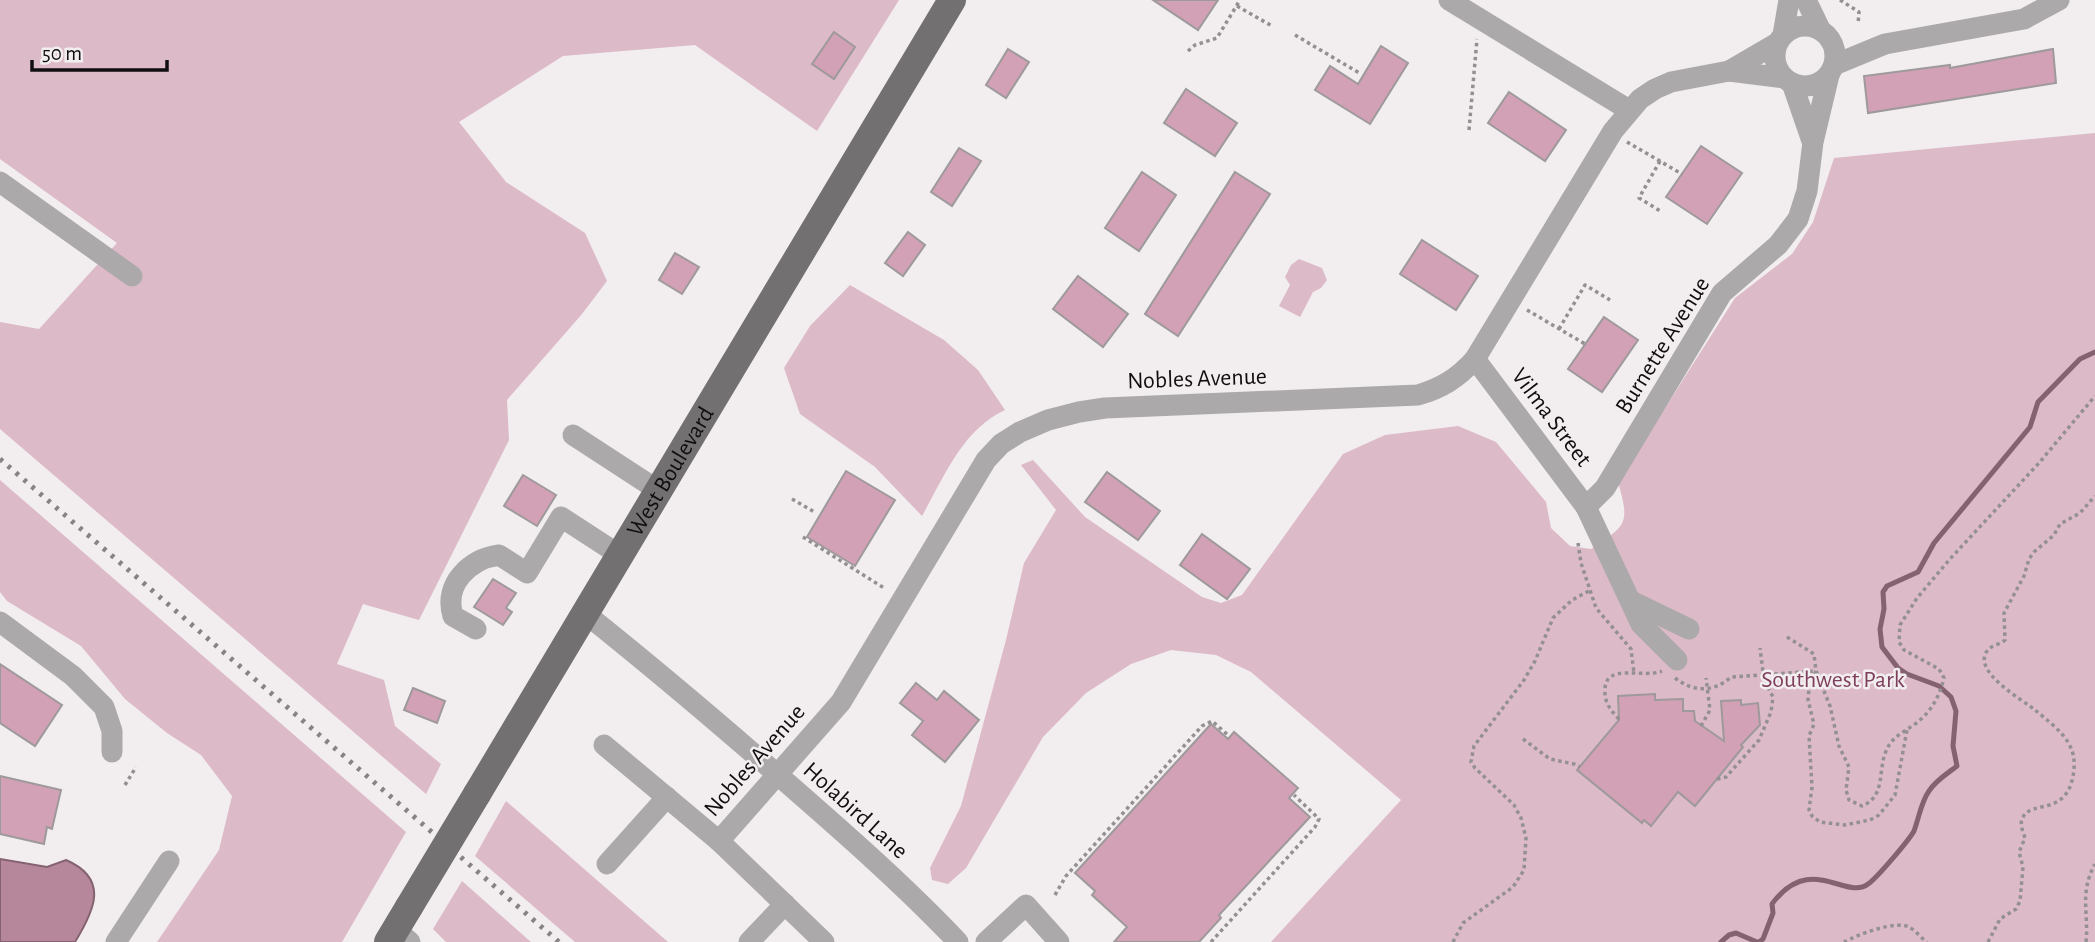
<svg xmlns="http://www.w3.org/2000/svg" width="2095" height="942" font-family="'Alegreya Sans',sans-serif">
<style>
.green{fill:#ddbac8}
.water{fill:#b6869a;stroke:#846270;stroke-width:2}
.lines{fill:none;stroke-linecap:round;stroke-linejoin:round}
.stream{stroke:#846270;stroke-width:5}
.building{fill:#d2a1b5;stroke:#9e999b;stroke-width:2}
.path{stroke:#949092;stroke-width:3.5;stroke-dasharray:3.5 3.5;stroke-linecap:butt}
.minor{stroke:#aba9aa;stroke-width:21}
.major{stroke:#737071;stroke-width:28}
.rail{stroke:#878385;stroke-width:5;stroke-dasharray:3.5 7;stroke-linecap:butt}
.major-bridge{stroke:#737071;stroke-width:28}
.labels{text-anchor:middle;stroke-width:5;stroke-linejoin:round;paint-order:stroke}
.street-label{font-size:24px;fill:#100e0f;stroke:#f2edef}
.park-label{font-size:24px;fill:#7e3f5c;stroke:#f2edef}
</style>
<rect width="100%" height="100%" fill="#f2edef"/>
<g class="green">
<path d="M0 0H899L817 131 695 45 563 56 459 122 506 182 585 233 607 281 582 314 507 400 509 440 419 620 363 604 337 664 384 680 395 726 441 764 426 794 0 429V322L39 329 117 243 0 159Z"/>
<path d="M2095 133V942H1271L1401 800 1251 672 1216 655 1171 650 1131 664 1086 693 1043 737 966 868 948 884 932 880 930 868 961 806 1006 640 1024 563 1056 510 1021 465 1033 460 1085 517 1202 597 1221 603 1242 595 1343 454 1385 435 1458 426 1496 442 1546 502 1551 528 1570 546 1591 549C1627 525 1630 524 1618 482L1735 298 1792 254 1813 222 1834 158Z"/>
<path d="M1299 259 1322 268 1327 280 1321 288 1313 292 1300 317 1279 306 1290 285 1285 277 1291 265Z"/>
<path d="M850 285 944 340 978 370 1005 410C963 429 944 477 922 516L875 467 800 414 784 368 810 326Z"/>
<path d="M0 480 406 832 342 942H157L219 850 232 796 201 755 167 733 125 699 81 646 7 601 0 592Z"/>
<path d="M506 801 668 942H575L475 856Z"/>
<path d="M462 881 531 942H446L433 929Z"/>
</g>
<path class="water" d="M0 859 47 867 66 860C110 879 94 911 75 942H0Z"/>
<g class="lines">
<g class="stream">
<path d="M1721 942 1729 935 1736 933 1757 942"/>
<path d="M1759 942 1763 939 1773 913 1772 904C1810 852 1846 901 1868 884 1877 878 1909 840 1914 831 1919 818 1921 802 1929 791 1935 781 1948 773 1957 766L1953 746 1956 711 1951 697 1939 686 1907 674 1898 668 1882 647 1880 629 1884 609 1883 592 1887 586 1918 572 1934 543 2030 427 2038 402 2080 359 2095 352"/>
</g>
</g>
<g class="building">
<path d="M1153 0H1218L1198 30Z"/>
<path d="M834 32 855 47 834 79 812 64Z"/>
<path d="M1381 46 1408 63 1370 124 1315 90 1330 66 1358 84Z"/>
<path d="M1008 49 1029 62 1006 98 986 85Z"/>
<path d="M2053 49 2056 83 1868 113 1864 76 1950 65V68Z"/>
<path d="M1186 89 1237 123 1215 156 1164 123Z"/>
<path d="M1509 92 1566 130 1545 161 1488 123Z"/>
<path d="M1701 146 1742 173 1707 224 1666 197Z"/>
<path d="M959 148 981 161 952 206 931 192Z"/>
<path d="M1142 172 1176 195 1139 251 1105 228Z"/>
<path d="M1235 172 1270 194 1178 336 1145 314Z"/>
<path d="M908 232 925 245 903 276 885 263Z"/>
<path d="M1422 240 1478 276 1456 310 1400 274Z"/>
<path d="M675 253 699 267 682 294 659 280Z"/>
<path d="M1078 276 1128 314 1103 347 1053 309Z"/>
<path d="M1604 317 1638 340 1602 392 1568 369Z"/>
<path d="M846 471 895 500 855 566 807 537Z"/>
<path d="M1107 472 1160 511 1138 540 1085 502Z"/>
<path d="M523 475 556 495 537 526 504 506Z"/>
<path d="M1202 534 1250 569 1227 599 1180 565Z"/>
<path d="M493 579 516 593 506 608 512 612 503 625 474 607Z"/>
<path d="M0 664 62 705 35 746 0 723Z"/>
<path d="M916 683 937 700 944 691 979 720 945 762 912 735 923 721 900 703Z"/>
<path d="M413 688 445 701 437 723 404 710Z"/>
<path d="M1655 694V700L1683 699V711H1694L1695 721 1724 741 1721 701 1741 700V705L1758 703 1760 725 1741 745 1743 747 1695 806 1678 792 1651 826 1644 820 1642 823 1577 770 1619 720 1618 696Z"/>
<path d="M1211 724 1228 739 1234 732 1298 788 1289 798 1310 817 1219 915 1221 918 1199 942H1114L1127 927 1092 895 1095 891 1075 873Z"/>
<path d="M0 776 61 790 52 829 47 827 44 844 0 834Z"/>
</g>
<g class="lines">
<g class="path">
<path d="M1840 0 1859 12 1858 24"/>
<path d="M1237 6 1272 26"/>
<path d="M1295 35 1361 74"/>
<path d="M1188 51 1195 45 1217 38 1240 0"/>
<path d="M1469 130 1477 39"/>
<path d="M1627 142 1682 174"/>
<path d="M1660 161 1639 198 1662 212"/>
<path d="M1527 310 1585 344"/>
<path d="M1559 329 1585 285 1610 300"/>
<path d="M792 499 816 513"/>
<path d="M803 537 884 588"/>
<path d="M1578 543 1581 563 1596 608 1631 649 1634 673"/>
<path d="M1787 637 1814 654 1816 671 1809 689 1808 700 1814 724 1809 736 1812 787 1809 810 1812 816 1820 822 1845 825 1870 820 1879 815 1895 795 1907 730"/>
<path d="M1675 678C1693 692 1713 693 1731 677L1816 671 1830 706 1839 746 1849 767 1846 790 1849 800 1862 806C1887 796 1877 768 1887 749 1893 735 1909 730 1920 720 1933 709 1940 694 1944 678L1939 669 1904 650 1899 642 1900 625 1917 598 1950 559 2039 463 2095 396"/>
<path d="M1619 719C1611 711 1604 702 1605 690 1605 662 1644 679 1662 671"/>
<path d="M1701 726 1710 710 1706 678"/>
<path d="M1523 739 1550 759 1574 764 1580 767"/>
<path d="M1717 779 1726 777 1759 740 1771 712 1773 697 1764 680 1760 648"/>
<path d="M125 785 136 767"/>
<path d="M1055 895 1066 876 1202 726 1212 721 1229 736"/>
<path d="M1211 942 1315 827 1319 819 1317 817 1294 795"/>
<path d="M1453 942 1463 923 1513 887 1524 870 1526 838 1521 818 1514 805 1475 768 1471 762 1474 746 1524 680 1535 661 1553 618 1572 600 1589 591"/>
<path d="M1844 942C1857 935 1895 920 1909 927 1915 930 1921 938 1927 942"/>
<path d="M1988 942 2000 919 2016 909 2020 901 2023 867 2019 852 2025 838C2023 831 2019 824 2023 817 2032 800 2066 816 2073 776 2075 765 2075 755 2069 744 2062 731 2046 719 2035 710 2023 700 1972 672 1987 651 1991 645 2000 645 2005 640L2004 613 2024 576 2029 559 2034 552 2054 535 2060 524 2080 513 2095 496"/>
<path d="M2086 942C2089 913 2079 893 2095 864"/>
</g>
<g class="minor">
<path d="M1449 0 1629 110"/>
<path d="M1806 0 1820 29"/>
<circle cx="1805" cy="56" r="30"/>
<path d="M1783 35 1789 0"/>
<path d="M1834 65 1885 44 2024 19 2059 0"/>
<path d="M1729 71 1777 43"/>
<path d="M1792 83 1812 141"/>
<path d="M0 182 132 276"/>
<path d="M1475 359 1586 507 1641 624 1677 660"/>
<path d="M573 435 659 491"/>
<path d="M1586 507 1605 488 1722 293 1778 245 1798 219 1807 191 1813 142 1829 75"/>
<path d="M1631 601 1689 629"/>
<path d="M586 614C651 666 715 720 778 775 840 829 902 883 958 942"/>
<path d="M0 622 73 676 104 707 112 731V752"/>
<path d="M476 629 453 616C443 584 470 559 499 555L527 573 561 517 621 556"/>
<path d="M604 745 719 841 824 942"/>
<path d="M719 841 841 702 986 460 1001 444 1020 432 1048 420 1079 412 1105 408 1418 395C1442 388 1458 378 1475 359L1613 131 1640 99 1655 89 1671 82 1729 71 1784 78"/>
<path d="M607 864 667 797"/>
<path d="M396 930 410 942"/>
<path d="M116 942 169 861"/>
<path d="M749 942 785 904"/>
<path d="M986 942 1026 905 1059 942"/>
</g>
<g class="major">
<path id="s1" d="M477 794 952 0"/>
<path d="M388 942 409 907"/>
</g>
<path class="rail" d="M0 459 559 942"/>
<path class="major-bridge" d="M409 907 477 794"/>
</g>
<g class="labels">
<g class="street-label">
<text transform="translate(1662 345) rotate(-58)" y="8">Burnette Avenue</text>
<text transform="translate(1197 378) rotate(-2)" y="8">Nobles Avenue</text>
<text transform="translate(1552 417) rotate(53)" y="8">Vilma Street</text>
<text dy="8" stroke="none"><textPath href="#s1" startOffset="376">West Boulevard</textPath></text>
<text transform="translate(754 760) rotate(-49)" y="8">Nobles Avenue</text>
<text transform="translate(856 810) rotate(42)" y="8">Holabird Lane</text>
</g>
<g class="park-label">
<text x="1833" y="687">Southwest Park</text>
</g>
</g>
<path d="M32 60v10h135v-10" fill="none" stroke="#100e0f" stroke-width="3.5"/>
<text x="42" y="60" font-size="21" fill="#100e0f" stroke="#f2edef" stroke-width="5" paint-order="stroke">50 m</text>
</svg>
